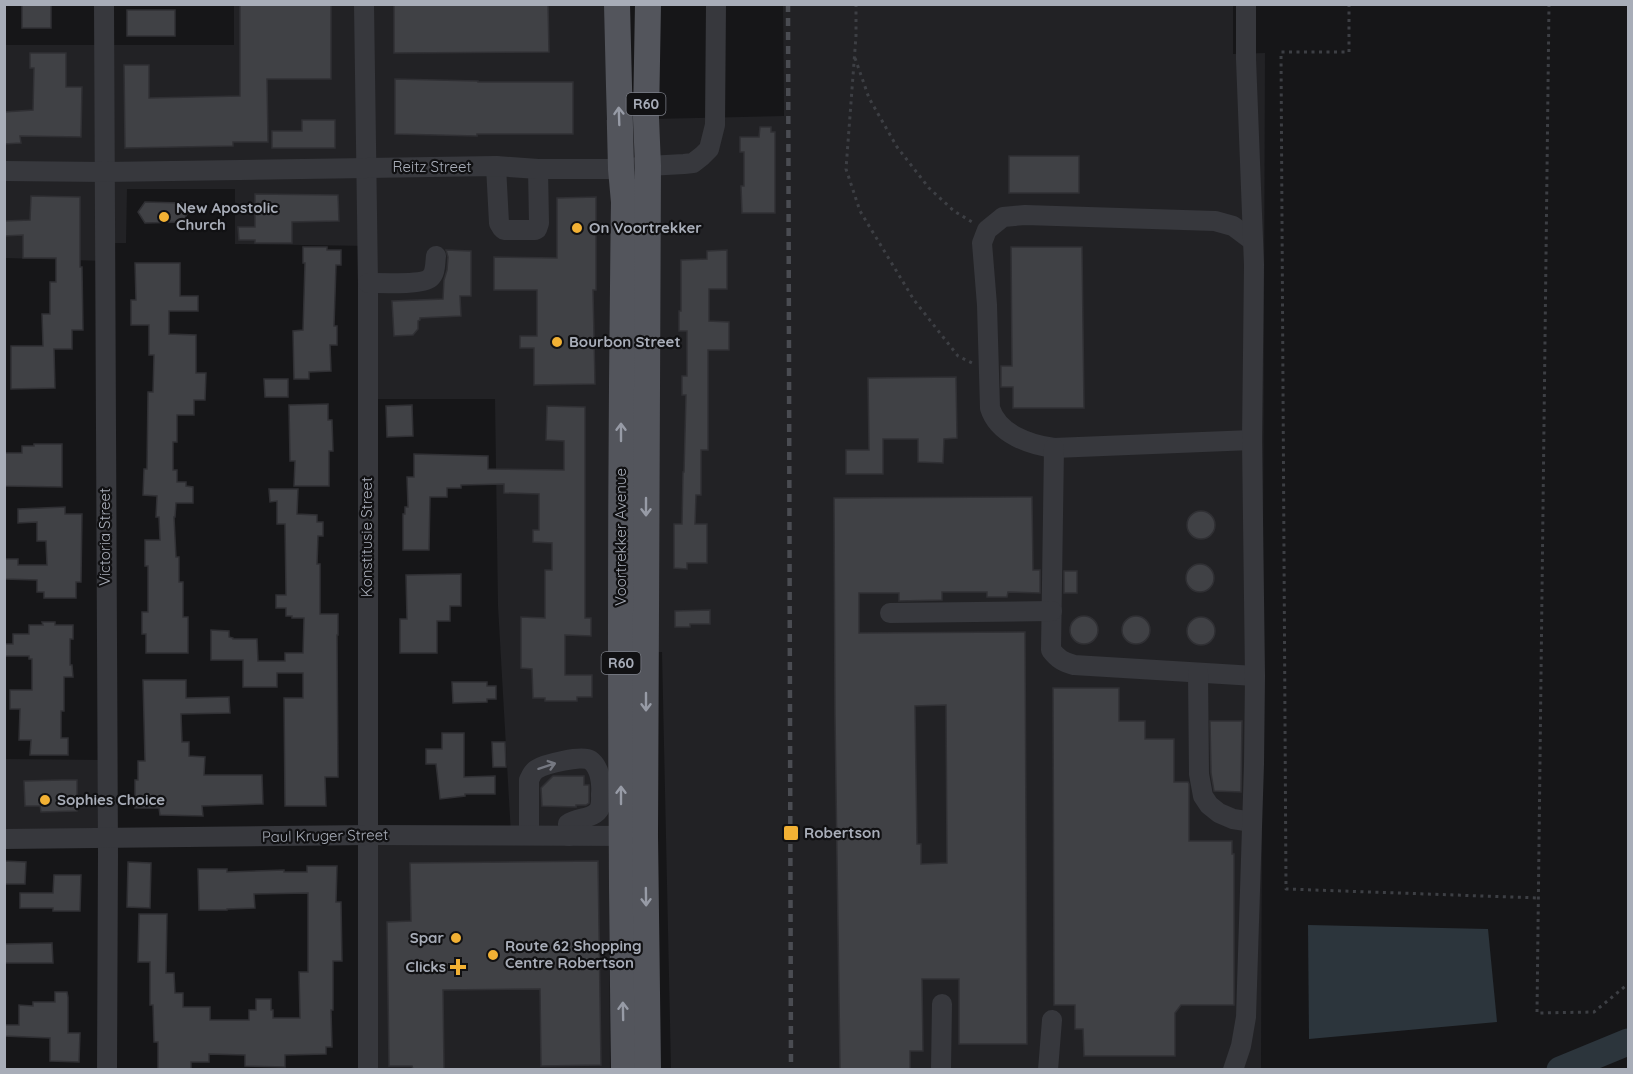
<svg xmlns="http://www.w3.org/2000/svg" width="1633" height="1074" font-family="Quicksand,sans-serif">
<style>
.built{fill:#222225}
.water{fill:#2c353c}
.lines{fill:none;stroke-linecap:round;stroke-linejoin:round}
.river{stroke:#2c353c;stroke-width:27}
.building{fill:#404145;stroke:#303034;stroke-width:1.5;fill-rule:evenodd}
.path{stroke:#3d3f44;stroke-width:3;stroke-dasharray:3 4.5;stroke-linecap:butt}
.minor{stroke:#37383d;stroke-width:20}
.major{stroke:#53555c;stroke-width:26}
.rail{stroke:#4a4c52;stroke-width:4.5;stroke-dasharray:8 6;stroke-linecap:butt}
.oneway{stroke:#979ba6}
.oneway2{stroke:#757881}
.poi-dot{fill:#f2b134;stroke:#111113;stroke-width:2}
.labels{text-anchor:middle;stroke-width:4.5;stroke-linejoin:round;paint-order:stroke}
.shield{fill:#111113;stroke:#7b7e86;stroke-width:1.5}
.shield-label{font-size:14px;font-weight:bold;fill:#a8adb8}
.street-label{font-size:15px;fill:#a8adb8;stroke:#111113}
.poi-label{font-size:15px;font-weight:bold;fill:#a8adb8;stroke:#111113;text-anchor:start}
</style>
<rect width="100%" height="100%" fill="#161618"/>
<g class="built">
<path d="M234 5H606V120L784 116 783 5H1233V54L1265 53 1261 1069H671L662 652 608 655 610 1069H374L372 836 511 835 498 606 495 399H368L370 246 235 244V189H127L126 243H106L105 261 5 258V45H234Z"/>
<path d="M5 759 104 760 105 834 5 835Z"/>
</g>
<path class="water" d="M1308 925 1488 929 1497 1022 1309 1039Z"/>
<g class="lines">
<path class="river" d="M1560 1070 1628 1042"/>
</g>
<g class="building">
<rect x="22" y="4" width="29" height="24"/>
<path d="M240 4H331V79H267L268 142H233V146L125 148 124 65H149V98L240 96Z"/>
<path d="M394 4H548L549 52 394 53Z"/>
<rect x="127" y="10" width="48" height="26"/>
<path d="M30 53H66V87H82L81 137 20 136 21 143 4 144V112L33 110 34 68H30Z"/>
<path d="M395 79 478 81V82H573V134H477V136L395 134Z"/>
<path d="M302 120H335V148H272V131H302Z"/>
<path d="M760 127H771V132H775V213H742L741 186H744V152H740V137H759Z"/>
<rect x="1009" y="156" width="70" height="37"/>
<path d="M255 194 338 195 339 221 292 222V243H255V240H239L238 227H255Z"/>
<path d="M31 196 80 197V267H82L83 330H72V349H54L55 388 11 389V346H43L42 314H50V282H56V258H23V235L4 236V221L30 220Z"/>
<path d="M596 197V290H593L595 384 534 385V348H520V336H537V290H494V257L557 258V198Z"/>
<path d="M145 202 182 203 188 212 183 222 145 223 138 212Z"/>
<path d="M303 247H327V250H341V265H336L334 326H337V345H330L331 371 309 372V379H294L293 331 303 330 305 263H303Z"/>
<path d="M1011 247H1082L1084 408H1013V387H1001V366H1012Z"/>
<path d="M446 250 471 251V296H460L461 316 420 318V320L418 321V329L413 335 394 336 392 301 443 299 444 280 447 270 448 257Z"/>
<path d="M727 250V289H709V321L729 322V350H708V450H701V495H696L695 524H707V563H687V569L674 568V524H682L683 472H684L686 395H682V376H687V331H679V311H681V260L707 259V251Z"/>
<path d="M135 263H180V296H198V311H169V334L196 335V373H206L205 400H194V415H177V442H173V470H177V482H186V486L193 487V503H176L175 517H174L176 557H179V582H183V617H188V653H146V634H142V612H148V566H145V540H160L159 517H156L157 496 143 495 144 469H147L148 392H153L154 355H149V325H131V300H136Z"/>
<path d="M956 377 957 438 944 439 943 463 918 462V439H883V474H846V450H869L868 378Z"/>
<path d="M264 379H288V397H265Z"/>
<path d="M328 404V420H332L333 451H329V486H294L295 461H290L289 405Z"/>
<path d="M412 405 413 436 387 437 386 406Z"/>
<path d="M547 406 585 407V618H591V636L565 635V675H592V697H577V701H545V698H533L532 669 521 668V617L545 618V570H552V543L533 542V530H539V494L504 493V484L461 485V488H447V497H430L429 550H403V514H405V507H408L407 477H414V454L488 456V469L564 470V441L546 440Z"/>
<path d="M34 444H62V487L5 486 4 453H22V446H34Z"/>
<path d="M269 489H298L297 514 317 515V522H323V536H318L317 564H320V614H338V635H337L338 777H325L326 806H285L284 698H303V673H277V687H243V660H211V630L229 631V637L233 638V639H257L258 661H285V653H303L304 618H292V616H286V608H276V595H286L285 524H277V501L270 502Z"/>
<path d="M1032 497 1033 570H1040V593L1008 592 1007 597H987V592H942V600L899 601V593H859V633L1025 632 1027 1044H959V979H922L923 1051H910V1070H840L835 716 834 498ZM946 705 947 863 921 864V844H917L915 706Z"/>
<path d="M65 507V514H82L81 582H76V598H44V592H37V580L4 579V559H18V565H47L46 541H37V522L18 523V509Z"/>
<circle cx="1201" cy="525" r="14"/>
<circle cx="1200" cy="578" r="14"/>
<rect x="1064" y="571" width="13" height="22"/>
<path d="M461 574V606H450V621H437V653H400V619H407L406 575Z"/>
<path d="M710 610V624H690V627H675V611Z"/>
<circle cx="1136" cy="630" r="14"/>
<circle cx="1084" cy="630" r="14"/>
<circle cx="1201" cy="631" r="14"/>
<path d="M42 622H55V625H73V639H70V665H72L73 677H64V711H61V738H68V755H30L31 740H19L20 709H10V690H32V659H29V656H4V644H13V634H29V625H43Z"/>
<path d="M143 680H186V698L229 697 230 713 181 714 182 742H189V756L205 757 204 775H262L263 804 202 806 203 816 160 815 159 808H135V780H138V761H145Z"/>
<path d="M452 682H487V686H496V699H487V702L453 703Z"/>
<path d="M1053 688H1119V721H1145V739H1174V782H1188L1189 784V841H1232V854H1234V1005H1181L1175 1013V1056H1084L1083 1029H1075V1005H1054Z"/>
<path d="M1210 721H1242L1241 792 1214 791 1211 773Z"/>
<path d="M442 733H464V777L495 776V794H465V796L440 799 436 764H426V749H442Z"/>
<path d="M492 742H505L506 767H493Z"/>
<path d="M553 776H584V785H589V803L586 805H576V807L542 806 541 788Z"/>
<path d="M61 780H77V811L41 812 40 806H25L24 781Z"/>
<path d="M4 861 26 862 25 884H4Z"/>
<path d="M598 861 601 1065 541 1066 540 989 443 990 444 1069H413L412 1066H389L387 922 411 921 410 863Z"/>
<path d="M128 862 151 863 150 908 127 907Z"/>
<path d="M307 866H337L336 902H341L342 961H333V1010H331L332 1047H326V1054L285 1055V1067L245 1066V1055L209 1054V1062H191V1069H158V1042H154L153 1005H150V962H138L139 914H167L166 973H174L175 993H183V1007H210V1020H249V1010H256V999H271V1010H273V1018H300L299 972H308V893L254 894 255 908 227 909V910H199L198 869H227V872L284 870V872H307Z"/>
<path d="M54 875H81L80 911H53V908H20V893H53Z"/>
<path d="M52 943 53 963H5L4 944Z"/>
<path d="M55 992H67L68 997V1033H80L79 1062 50 1061V1038L4 1036V1025H19V1005L33 1006V1002H55Z"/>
</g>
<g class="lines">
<g class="path">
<path d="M856 4V36L846 169 860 211 914 300 958 356 972 363"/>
<path d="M1349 4V52H1281L1286 889 1539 898"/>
<path d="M1549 4 1537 1013 1594 1012 1628 984"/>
<path d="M855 58 869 98 897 147 929 188 954 211 972 222"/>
</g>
<g class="minor">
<path d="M104 4 108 855 107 1070"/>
<path d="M364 4 368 283V1070"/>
<path d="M496 166 499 223 502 228 504 230H535L537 229 539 223 538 169"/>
<path d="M4 171 105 172 496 166 538 169H621L648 166 684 164 693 163 702 156 709 149 715 125 716 4"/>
<path d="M368 283C380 283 422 285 430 278 436 273 435 263 436 256"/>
<path d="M1252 440 1054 448C1030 445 998 434 990 408L987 305 982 243 987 230 1003 217 1025 215 1215 221 1233 226 1253 241"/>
<path d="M1054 448 1051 650C1058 659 1063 662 1074 665L1255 676"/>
<path d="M890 613 1052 611"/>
<path d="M1198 673 1199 774 1203 796 1209 805 1219 813 1233 819 1252 822"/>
<path d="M529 835V780C531 776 532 772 537 769 545 764 582 755 590 760 600 767 602 783 601 794 601 801 602 807 597 812 589 820 577 817 568 824L569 836"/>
<path d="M4 839 368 835 634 836"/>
<path d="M941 1070 942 1004"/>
<path d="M1048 1070 1052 1020"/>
<path d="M1233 1070 1241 1046 1246 1017 1254 764 1255 676 1252 440 1254 265 1246 59V4"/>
</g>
<g class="major">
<path d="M617 4 621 169 624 202C620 491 620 780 624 1070"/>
<path d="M648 1070 645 836 648 166 646 118 648 4"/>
</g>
<path class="rail" d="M788 4 791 1070"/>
</g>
<defs><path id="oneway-shaft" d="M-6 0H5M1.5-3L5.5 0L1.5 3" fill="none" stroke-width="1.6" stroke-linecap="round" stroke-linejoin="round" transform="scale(1.5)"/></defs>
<g class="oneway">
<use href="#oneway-shaft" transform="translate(619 116) rotate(-92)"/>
<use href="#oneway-shaft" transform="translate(621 432) rotate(-90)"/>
<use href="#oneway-shaft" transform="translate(646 507) rotate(90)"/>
<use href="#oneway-shaft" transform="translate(646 702) rotate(90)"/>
<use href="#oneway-shaft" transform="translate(621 795) rotate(-90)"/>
<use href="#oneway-shaft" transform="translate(646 897) rotate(89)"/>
<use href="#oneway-shaft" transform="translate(623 1011) rotate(-91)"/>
</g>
<use class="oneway2" href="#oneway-shaft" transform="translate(547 766) rotate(-18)"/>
<g class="poi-dot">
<circle cx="164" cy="217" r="6"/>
<circle cx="577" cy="228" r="6"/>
<circle cx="557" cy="342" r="6"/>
<circle cx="45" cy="800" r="6"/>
<rect x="783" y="825" width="16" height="16" rx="3"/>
<circle cx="456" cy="938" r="6"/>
<circle cx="493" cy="955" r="6"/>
<path d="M455 958h6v6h6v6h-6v6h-6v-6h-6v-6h6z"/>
</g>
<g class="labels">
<g class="shield">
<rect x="626.5" y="93" width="39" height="22" rx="4.5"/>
<rect x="601.5" y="652" width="39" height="22" rx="4.5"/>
</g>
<g class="shield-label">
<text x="646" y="109">R60</text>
<text x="621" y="668">R60</text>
</g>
<g class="street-label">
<text x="432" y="172">Reitz Street</text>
<text transform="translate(105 537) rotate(-90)" y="5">Victoria Street</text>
<text transform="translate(367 537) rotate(-90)" y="5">Konstitusie Street</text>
<text transform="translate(621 537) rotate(-90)" y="5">Voortrekker Avenue</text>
<text transform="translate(325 836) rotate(-1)" y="5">Paul Kruger Street</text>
</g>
<g class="poi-label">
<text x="176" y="213">New Apostolic<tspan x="176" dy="17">Church</tspan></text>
<text x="589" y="233">On Voortrekker</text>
<text x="569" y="347">Bourbon Street</text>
<text x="57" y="805">Sophies Choice</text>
<text x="804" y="838">Robertson</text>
<text x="444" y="943" text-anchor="end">Spar</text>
<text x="505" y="951">Route 62 Shopping<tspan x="505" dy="17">Centre Robertson</tspan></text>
<text x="446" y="972" text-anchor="end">Clicks</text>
</g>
</g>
<rect width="1633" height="1074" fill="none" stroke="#a8adb8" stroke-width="12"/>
</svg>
